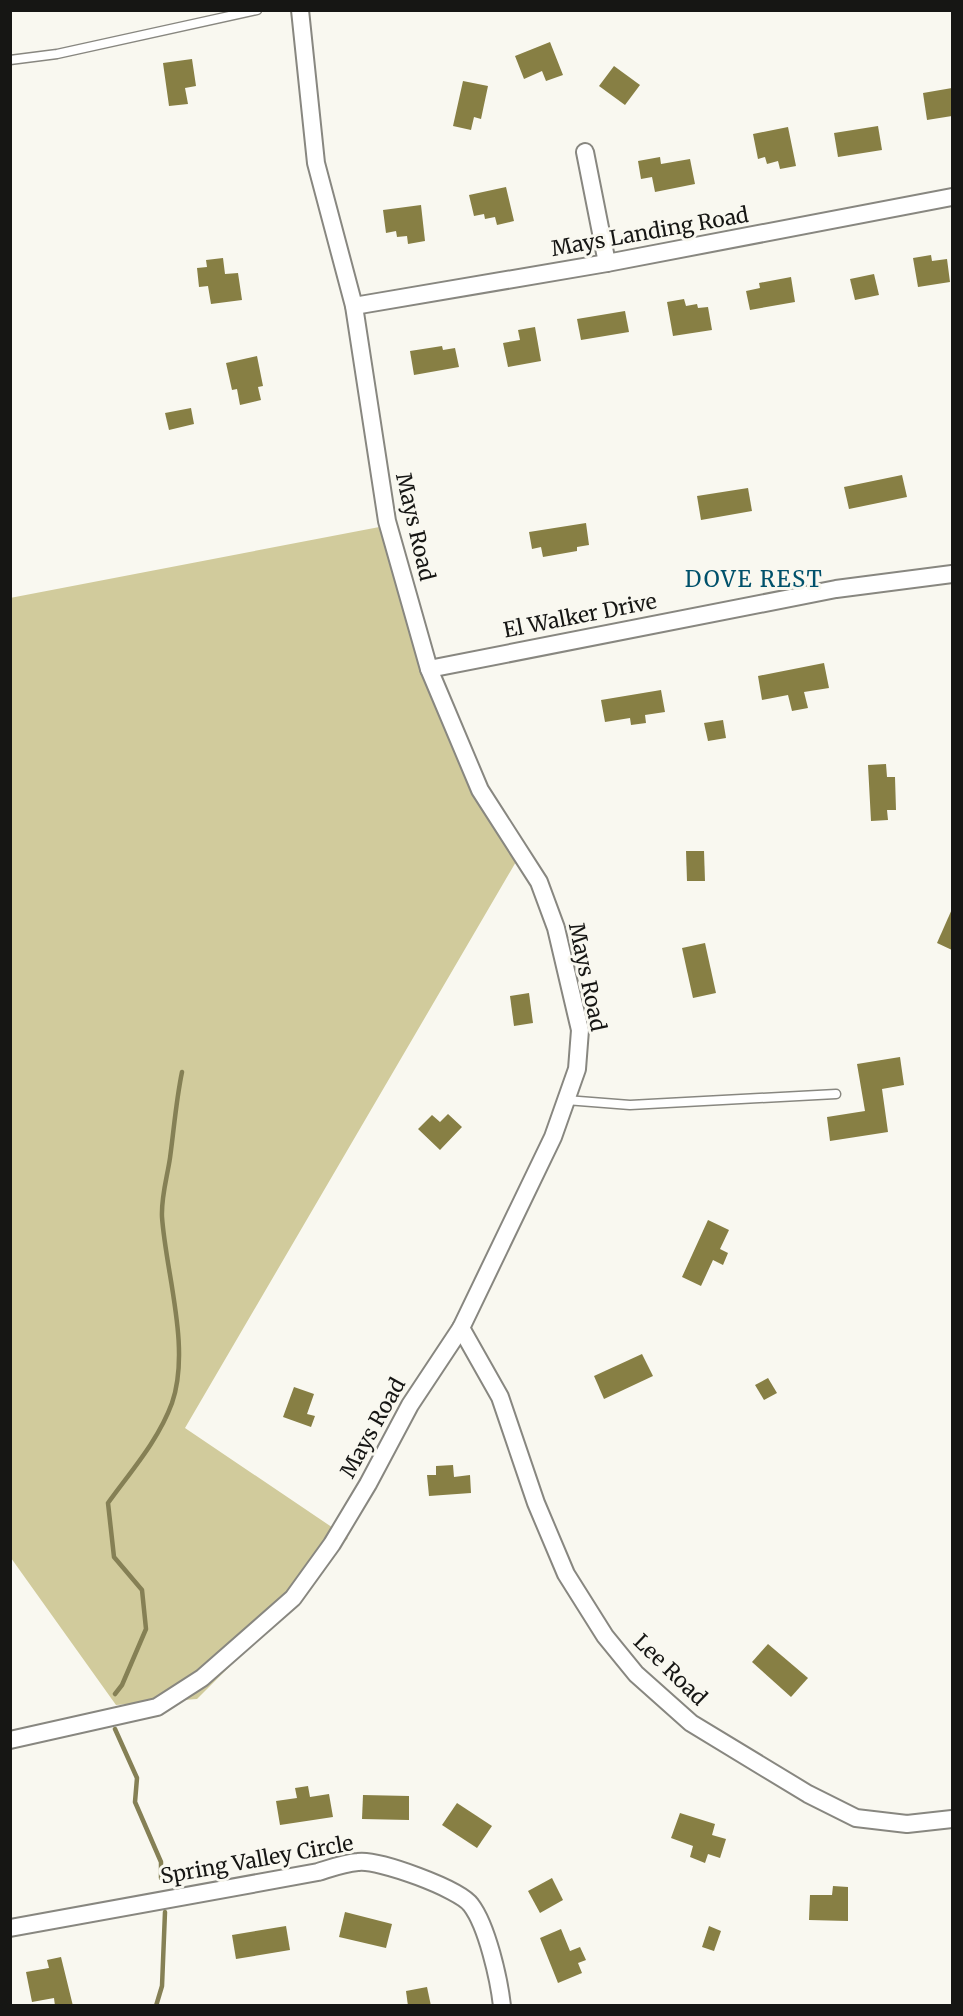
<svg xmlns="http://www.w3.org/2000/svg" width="963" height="2016" font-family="Merriweather,serif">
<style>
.green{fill:#d1cb9c}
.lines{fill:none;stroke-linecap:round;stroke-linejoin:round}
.stream{stroke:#858055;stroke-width:4.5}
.building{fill:#877f44}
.lane-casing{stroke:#888780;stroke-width:11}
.street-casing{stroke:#888780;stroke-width:20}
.lane{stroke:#fff;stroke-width:8}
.street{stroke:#fff;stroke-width:16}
.labels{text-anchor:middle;stroke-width:6;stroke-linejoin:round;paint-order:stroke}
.street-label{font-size:21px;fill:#161614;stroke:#f9f8f0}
.neighbourhood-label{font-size:22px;letter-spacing:1.5px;fill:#00516b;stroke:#f9f8f0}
</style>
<rect width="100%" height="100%" fill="#f9f8f0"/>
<path class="green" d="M395 524 458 745 520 855 185 1428 348 1538 273 1623 197 1699 116 1705 11 1558 10 598Z"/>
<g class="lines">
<g class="stream">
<path d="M115 1694 122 1685 146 1629 142 1590 114 1557 108 1503C131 1471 158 1441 172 1403 191 1348 166 1274 162 1217 161 1197 167 1178 170 1158 174 1129 176 1101 182 1072"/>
<path d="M115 1729 137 1778 135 1802 161 1862V1878"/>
<path d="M156 2006 162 1986 165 1912"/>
</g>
</g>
<g class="building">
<path d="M550 42 563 75 546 81 542 71 524 79 515 56Z"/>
<path d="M192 59 196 86 185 88 188 104 169 106 163 63Z"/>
<path d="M614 66 640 85 625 105 599 86Z"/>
<path d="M463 81 488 86 481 119 474 117 471 130 453 126Z"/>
<path d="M952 88V116L927 120 923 93Z"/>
<path d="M878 126 882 150 838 157 834 133Z"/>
<path d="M788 127 796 166 780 169 778 161 767 164 765 157 758 159 753 134Z"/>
<path d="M660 157 661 164 690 159 695 184 655 192 652 177 641 179 638 161Z"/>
<path d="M506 187 514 221 497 225 495 217 485 219 484 214 474 216 469 195Z"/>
<path d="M421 205 425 241 408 244 407 236 397 237 396 231 386 233 383 210Z"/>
<path d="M931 255 932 261 947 259 950 282 918 287 913 258Z"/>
<path d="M223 258 225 274 238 273 242 300 211 304 208 286 199 287 197 268 207 267 206 260Z"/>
<path d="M874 274 879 295 855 300 850 279Z"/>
<path d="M791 277 795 302 750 310 746 291 760 288 759 283Z"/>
<path d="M684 299 686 306 697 304 698 308 708 307 712 330 673 336 667 302Z"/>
<path d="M625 311 629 332 581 340 577 319Z"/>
<path d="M535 327 541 361 508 367 503 343 520 340 518 330Z"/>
<path d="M442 346 443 350 455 348 459 367 414 375 410 351Z"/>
<path d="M257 356 263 386 258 387 261 400 240 405 237 389 232 390 226 363Z"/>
<path d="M191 408 194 424 169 430 165 413Z"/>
<path d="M902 475 907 497 849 509 844 487Z"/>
<path d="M748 488 752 511 701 520 697 496Z"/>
<path d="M586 523 589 545 577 547V551L543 557 541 547 532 549 529 532Z"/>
<path d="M824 663 829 688 804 692 808 708 792 711 788 695 762 700 758 676Z"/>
<path d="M661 690 665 712 645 715 646 723 631 725 630 718 605 722 601 700Z"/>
<path d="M723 720 726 738 708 741 704 723Z"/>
<path d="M886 764 887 777H895L896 810H887L888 820 871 821 868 765Z"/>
<path d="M686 851H704L705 881H687Z"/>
<path d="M952 909V950L937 943Z"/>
<path d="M705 943 716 993 693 998 682 948Z"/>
<path d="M529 993 533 1023 514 1026 510 996Z"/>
<path d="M900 1057 904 1085 882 1089 888 1132 830 1141 827 1117 865 1111 857 1064Z"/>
<path d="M448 1114 462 1127 440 1150 418 1129 432 1115 440 1122Z"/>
<path d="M708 1220 729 1230 720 1249 728 1253 723 1265 713 1260 701 1286 682 1277Z"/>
<path d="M642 1354 653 1376 604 1399 594 1376Z"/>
<path d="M768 1378 777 1393 764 1400 755 1385Z"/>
<path d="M294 1387 314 1394 307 1414 315 1416 311 1427 283 1417Z"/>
<path d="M453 1465 454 1477 470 1475 471 1493 429 1496 427 1475H436V1466Z"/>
<path d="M768 1644 808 1678 791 1697 752 1662Z"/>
<path d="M308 1786 310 1797 329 1794 333 1817 280 1825 276 1801 297 1798 295 1788Z"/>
<path d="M363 1795 409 1796V1820L362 1819Z"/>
<path d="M457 1803 492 1826 477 1848 442 1825Z"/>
<path d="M680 1813 715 1824 712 1835 726 1839 720 1858 708 1854 705 1863 690 1857 693 1846 671 1838Z"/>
<path d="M552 1878 563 1900 540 1913 528 1891Z"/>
<path d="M833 1886 848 1887V1921L809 1920 810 1895H832Z"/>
<path d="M345 1912 392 1924 386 1948 339 1937Z"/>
<path d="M286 1926 290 1950 236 1959 232 1935Z"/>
<path d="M709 1926 721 1931 714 1951 702 1947Z"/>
<path d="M561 1929 570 1951 580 1947 586 1960 578 1963 582 1973 558 1983 540 1938Z"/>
<path d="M61 1957 73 2006H55L54 1998 32 2002 26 1972 49 1968 47 1960Z"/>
<path d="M427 1987 431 2006H408L406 1991Z"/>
</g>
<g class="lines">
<defs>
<g id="lane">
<path d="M10 60 57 54 257 10"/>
<path d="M566 1100 630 1105 836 1094"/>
</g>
<g id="street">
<path d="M585 152 607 263"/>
<path d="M354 306 607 263 952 197"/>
<path d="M429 669 836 589 952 574"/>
<path d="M461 1328 500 1397 536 1503 566 1574 605 1636 636 1674 691 1723 808 1794 856 1818 907 1824 952 1819"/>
<path d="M10 1740 157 1707 202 1678 293 1598 332 1544 368 1484 410 1405 461 1328 553 1137 577 1069 580 1030 556 928 539 882 480 790 429 669 387 521 354 306 316 163 300 10"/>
<path d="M10 1928 318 1872C331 1868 344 1863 358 1862 378 1859 460 1889 471 1905 487 1926 499 1979 502 2006"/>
</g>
</defs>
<use href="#lane" class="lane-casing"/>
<use href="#street" class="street-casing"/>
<use href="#lane" class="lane"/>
<use href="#street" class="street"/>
</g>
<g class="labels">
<g class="street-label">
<text transform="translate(650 232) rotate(-10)" y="7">Mays Landing Road</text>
<text transform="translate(415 527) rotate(77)" y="7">Mays Road</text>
<text transform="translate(580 616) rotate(-11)" y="7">El Walker Drive</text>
<text transform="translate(587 977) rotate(78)" y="7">Mays Road</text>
<text transform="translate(373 1428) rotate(-61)" y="7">Mays Road</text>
<text transform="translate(670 1670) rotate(44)" y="7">Lee Road</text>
<text transform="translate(257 1860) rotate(-10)" y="7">Spring Valley Circle</text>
</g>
<g class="neighbourhood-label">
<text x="754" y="587">DOVE REST</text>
</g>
</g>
<rect width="963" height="2016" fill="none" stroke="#161614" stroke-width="24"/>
</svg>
